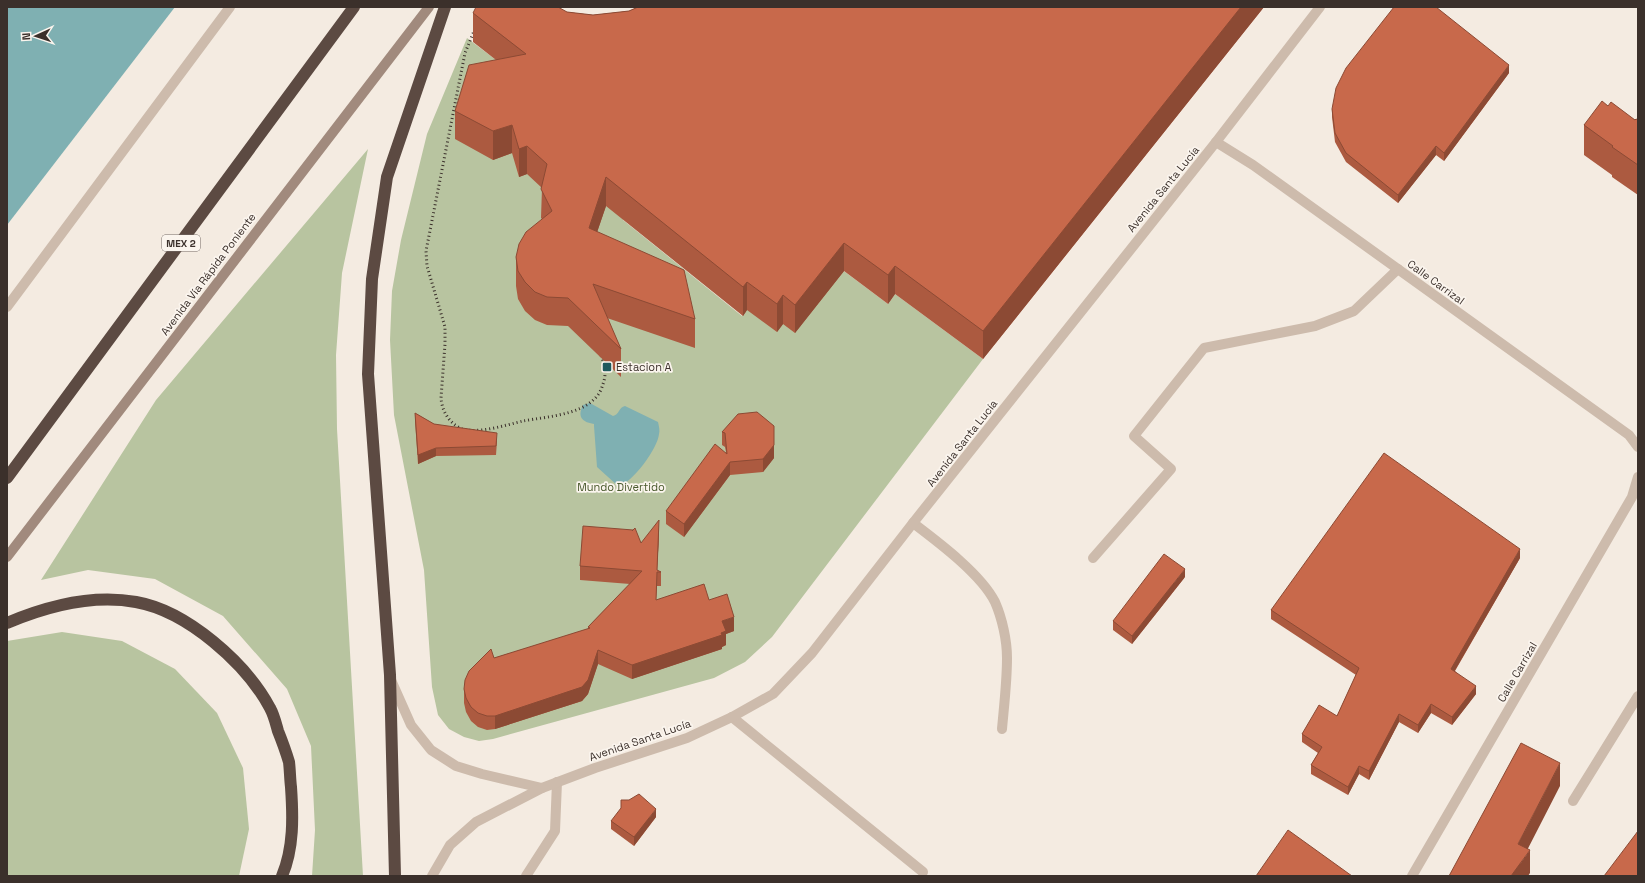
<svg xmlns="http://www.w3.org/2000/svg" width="1645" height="883" font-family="'Space Grotesk',sans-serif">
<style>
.green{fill:#b8c4a0}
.water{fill:#7fb0b2}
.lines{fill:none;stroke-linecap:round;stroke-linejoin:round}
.lane{stroke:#cdbbac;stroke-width:10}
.street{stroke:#cdbbac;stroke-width:10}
.secondary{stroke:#a18a7d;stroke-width:10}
.highway{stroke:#5c4a42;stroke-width:12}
.rail{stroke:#3b302b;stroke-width:3;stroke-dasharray:1 3;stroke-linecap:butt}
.wall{fill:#ac5a40}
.shaded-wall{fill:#8c4a34}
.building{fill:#c8694b;stroke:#8c4a34}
.poi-dot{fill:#1f5a5e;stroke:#fbf5ee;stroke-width:1.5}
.labels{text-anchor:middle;stroke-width:3.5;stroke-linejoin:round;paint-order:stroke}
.shield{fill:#fbf5ee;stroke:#756b66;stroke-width:1}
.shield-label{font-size:10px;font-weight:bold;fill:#3b302b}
.street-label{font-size:11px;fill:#3b302b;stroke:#fbf5ee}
.poi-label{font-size:11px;fill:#3b302b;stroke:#fbf5ee;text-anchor:start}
.park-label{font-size:11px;fill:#4a5a2e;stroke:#fbf5ee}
</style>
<rect width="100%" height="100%" fill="#f4ebe1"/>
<g class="green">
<path d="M467 38 622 155 623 220 742 316 801 239 888 304 895 294 983 359 772 637 745 662 714 678 493 739 479 741 464 737 449 729 438 715 432 687 424 570 394 415 390 340 392 291 401 240 427 134Z"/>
<path d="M368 149 342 273 336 355 337 429 363 876H312L315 830 311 746 287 689 223 616 155 579 88 570 41 580 156 400Z"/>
<path d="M62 632 122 641 175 669 217 713 243 768 249 829 239 876H7V641Z"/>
</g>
<g class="water">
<path d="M7 7H175L7 225Z"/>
<path d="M590 403 613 416C619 415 619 407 625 406L658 422C659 426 660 431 659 434 658 448 632 484 618 486L597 467 594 426V424C582 422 577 417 583 405Z"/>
</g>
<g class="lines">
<g class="lane">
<path d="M7 307 230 7"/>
<path d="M913 523C938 542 981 574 995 602 1002 618 1007 640 1007 658 1007 682 1004 706 1002 729"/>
<path d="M1093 558 1171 469 1134 436 1204 348 1315 326 1354 311 1398 269"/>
<path d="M732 717 923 872"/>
<path d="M1573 801 1638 696"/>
<path d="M526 876 555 831 557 782"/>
</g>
<g class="street">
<path d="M1216 142 1253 165 1629 435 1638 447"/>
<path d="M391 680 411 725 431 750 456 766 482 774 542 788"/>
<path d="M432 876 450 845 476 822 542 788 595 768 687 738 732 717 773 694 812 653 913 523 1216 142 1320 7"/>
<path d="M1412 876 1632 497 1638 477"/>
</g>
<path class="secondary" d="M7 557 429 7"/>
<g class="highway">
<path d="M7 478 354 7"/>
<path d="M7 623C47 606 92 594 136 602 187 611 246 663 270 708 274 715 276 724 278 731 282 741 286 752 289 762 290 770 290 779 291 787 293 816 294 848 282 876"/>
<path d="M395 876 390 675 368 374 372 279 387 177 445 7"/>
</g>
<path class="rail" d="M484 7 465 53 426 251 427 266 445 327V344L441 398C442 410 448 422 460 428 475 435 506 425 523 421 549 416 595 415 603 384 607 373 605 362 599 352"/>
</g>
<g class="wall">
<path d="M638 7H1264L983 359 895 294 888 304 844 271 795 333 783 324 777 332 747 310 743 316 606 206 597 232 695 319V348L607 318 621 349V377L568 326 547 325 535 320 525 311 518 299 516 286V257L542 219 541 218 542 188 527 174 519 177 512 153 493 160 455 139V111L496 60 473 42V13L567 12 593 15 629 11Z"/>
<path d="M1509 73 1444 161 1436 155 1398 203 1346 162 1335 142 1332 117V109Z"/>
<path d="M1608 106 1635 120H1638V195L1612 177V175L1584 155V125Z"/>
<path d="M415 413 434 424 497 441 496 455 436 456 418 464 415 421Z"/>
<path d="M774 426V458L763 472 730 475 684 537 666 524V511L726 452 725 447 722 445V432Z"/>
<path d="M659 534 657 570 661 572V586H657L656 600H709L734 631 726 634V645L722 647V649L632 679 598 664 588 694 582 701 495 729 487 730 478 727 471 721 466 712 464 703V689L494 658 588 629V627L630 584 580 580V566L641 543Z"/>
<path d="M1520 558 1455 671 1476 694 1452 725 1431 713 1418 733 1399 722 1369 780 1359 774 1348 795 1311 774V765L1318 753 1302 742V734L1337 716 1356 675 1271 619V610Z"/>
<path d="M1185 577 1132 644 1113 630V621Z"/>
<path d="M656 817 634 846 611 829V821Z"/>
</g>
<g class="shaded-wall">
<path d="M1241 7H1264L983 359V331Z"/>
<path d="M1509 65V73L1444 161V153Z"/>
<path d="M512 125V153L493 160V131Z"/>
<path d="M527 146V174L519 177V149Z"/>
<path d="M1436 146V155L1398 203V195Z"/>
<path d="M606 177V206L589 256V228Z"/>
<path d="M844 243V271L795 333V305Z"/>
<path d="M895 266V294L888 304V275Z"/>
<path d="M747 282V310L743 316V287Z"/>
<path d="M783 295V324L777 332V304Z"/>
<path d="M774 445V458L763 472V459Z"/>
<path d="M436 448V456L418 464V455Z"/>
<path d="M730 462V475L684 537V524Z"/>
<path d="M659 520V534L657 572Z"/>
<path d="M1520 549V558L1451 677V669Z"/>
<path d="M1185 569V577L1132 644V636Z"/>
<path d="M734 617V631L726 634V645L722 647V649L632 679V665L722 621Z"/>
<path d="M598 650V664L588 694 582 701 495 729V716Z"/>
<path d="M1476 686V694L1452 725V717Z"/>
<path d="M1431 704V713L1418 733V725Z"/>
<path d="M1399 714V722L1369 780V771Z"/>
<path d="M1560 763V786L1520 864 1530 850V873L1528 876H1511L1518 844Z"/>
<path d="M1359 766V774L1348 795V787Z"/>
<path d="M656 809V817L634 846V837Z"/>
</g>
<g class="building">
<path d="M476 7H558L567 12 593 15 629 11 638 7H1241L983 331 895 266 888 275 844 243 795 305 783 295 777 304 747 282 743 287 606 177 589 228 684 270 695 319 593 284 621 349 568 298 547 297 535 292 525 282 518 271 516 257 519 244 526 232 552 211 541 189 547 164 527 146 519 149 512 125 493 131 455 111 469 65 526 54 473 13Z"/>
<path d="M1394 7H1436L1509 65 1444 153 1436 146 1398 195 1346 153 1335 133 1332 109 1336 88 1346 68Z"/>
<path d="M1602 101 1608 106 1611 102 1635 120 1636 119 1638 120V165L1612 147 1613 146 1584 125Z"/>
<path d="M757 412 774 426V445L763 459 730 462 684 524 666 511 715 444 727 454 725 433 722 432 738 414Z"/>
<path d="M415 413 434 424 497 433 496 446 436 448 418 455Z"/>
<path d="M1384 453 1520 549 1451 669 1476 686 1452 717 1431 704 1418 725 1399 714 1369 771 1359 766 1348 787 1311 765 1322 747 1302 734 1319 705 1337 716 1359 668 1271 610Z"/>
<path d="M659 520 657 570 661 572H657L656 600 704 584 709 600 727 594 734 617 722 621 726 631 721 633 722 635 632 665 598 650 588 680 582 687 495 716H487L478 713 471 707 466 698 464 689 465 680 469 671 491 649 494 658 590 628 588 627 642 571 580 566 583 526 633 530 632 531 635 528 641 543Z"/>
<path d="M1164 554 1185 569 1132 636 1113 621Z"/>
<path d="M1521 743 1560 763 1518 844 1530 850 1511 876H1449Z"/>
<path d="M639 794 656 809 634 837 611 821 621 808V800H629Z"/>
<path d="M1288 830 1352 876H1256Z"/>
<path d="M1638 831V876H1604Z"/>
</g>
<rect class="poi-dot" x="602" y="362" width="10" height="10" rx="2"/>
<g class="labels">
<rect class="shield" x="162" y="235" width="38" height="16" rx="3"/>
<g class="shield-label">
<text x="181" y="247">MEX 2</text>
</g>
<g class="street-label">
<text transform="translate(1163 189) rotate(-51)" y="4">Avenida Santa Lucía</text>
<text transform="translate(208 274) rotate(-53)" y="4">Avenida Vía Rápida Poniente</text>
<text transform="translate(1436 282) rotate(36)" y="4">Calle Carrizal</text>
<text transform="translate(962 443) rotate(-52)" y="4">Avenida Santa Lucía</text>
<text transform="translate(1517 672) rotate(-60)" y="4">Calle Carrizal</text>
<text transform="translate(640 740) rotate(-19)" y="4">Avenida Santa Lucía</text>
</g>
<g class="poi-label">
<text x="616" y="371">Estacion A</text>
</g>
<g class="park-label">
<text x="621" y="491">Mundo Divertido</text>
</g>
</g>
<rect width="1645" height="883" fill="none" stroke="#3b302b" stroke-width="16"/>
<g transform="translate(36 36) rotate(267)" stroke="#fbf5ee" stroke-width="3" paint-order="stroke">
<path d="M0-3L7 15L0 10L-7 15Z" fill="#3b302b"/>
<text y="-6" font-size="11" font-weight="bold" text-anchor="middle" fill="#3b302b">N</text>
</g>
</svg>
